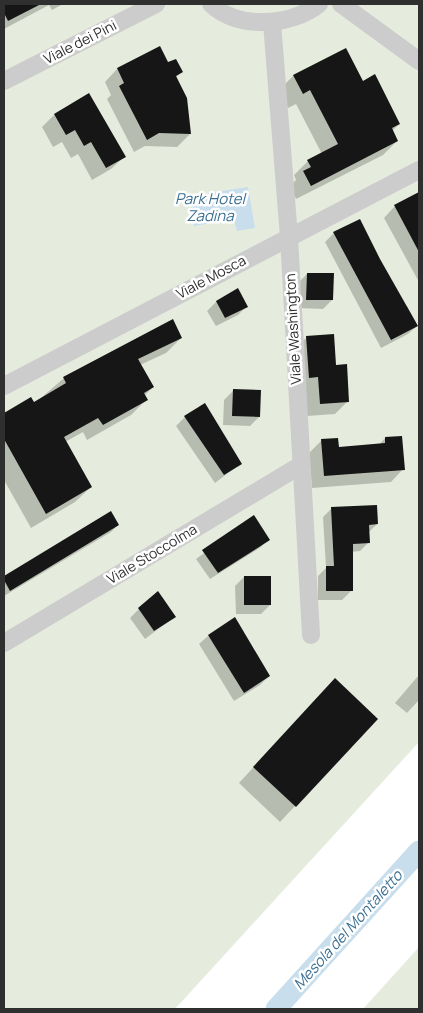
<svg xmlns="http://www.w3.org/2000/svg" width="423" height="1013" font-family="Manrope,sans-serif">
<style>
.green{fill:#e5ecdd}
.water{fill:#c8deed}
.shadow{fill:#0003}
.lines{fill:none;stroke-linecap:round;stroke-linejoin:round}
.canal{stroke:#c8deed;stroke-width:21}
.building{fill:#161616}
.street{stroke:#ccc;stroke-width:18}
.labels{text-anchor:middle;stroke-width:5;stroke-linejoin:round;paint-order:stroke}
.street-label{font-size:14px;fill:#2f2f2f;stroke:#fff}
.water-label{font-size:15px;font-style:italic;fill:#3b7093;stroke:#fff}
</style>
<rect width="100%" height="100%" fill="#fff"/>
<g class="green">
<path d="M4 4H419V742L175 1009H4Z"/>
<path d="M419 947V1009H363Z"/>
</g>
<path class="water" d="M248 187 255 228 237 231 234 219 194 226 189 196Z"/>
<g class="shadow">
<path d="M4 4H63L52 10 49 5 4 29Z"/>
<path d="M160 48 168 64 182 72 175 78 186 99 190 134 177 147 145 146 134 152 107 99 111 95 105 82 117 69Z"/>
<path d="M345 50 362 83 399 124 392 131 397 141 383 155 296 199 290 186 296 180 294 175 308 161 322 154 296 104 288 108 279 90 293 76Z"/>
<path d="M54 115 124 157 111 169 92 180 78 154 71 158 62 142 53 147 42 127Z"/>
<path d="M419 193V282L384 218 395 206Z"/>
<path d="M334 233 405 307 407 306 417 326 408 334 381 348 325 242Z"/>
<path d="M307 274 332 300 323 309 298 308V283Z"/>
<path d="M238 290 247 306 238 315 216 326 207 311 216 302Z"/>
<path d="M181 338 166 353 140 365 153 387 144 396 146 400 131 415 87 440 83 432 65 442 91 487 75 502 31 528 4 480V414L31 399 34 404 64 378Z"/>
<path d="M306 338 335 366 348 401 335 414 307 416 294 350Z"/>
<path d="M233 391 259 417 250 426 223 425 224 400Z"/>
<path d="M185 417 241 463 215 483 176 426Z"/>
<path d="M385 438 403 469 391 482 312 488 309 453 322 440 337 448 379 445Z"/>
<path d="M332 508 377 524 369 532V542L360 551 351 552V591L342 600H318V576L326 568 323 517Z"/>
<path d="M110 512 118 525 111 532 4 596V577Z"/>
<path d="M253 517 268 539 261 547 210 579 196 559Z"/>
<path d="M244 577 270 605 261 614H236L235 586Z"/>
<path d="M139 609 174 617 145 639 130 618Z"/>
<path d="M208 636 269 676 260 685 234 701 199 644Z"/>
<path d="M419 675V700L407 713 395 703Z"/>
<path d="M320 695 377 719 280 822 239 783Z"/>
</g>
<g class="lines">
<path class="canal" d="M276 1009 419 851"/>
</g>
<g class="building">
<path d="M4 4H41L8 21 4 13Z"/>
<path d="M160 46 168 62 176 59 183 72 176 76 187 98 191 134 159 133 147 140 119 86 124 83 117 68Z"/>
<path d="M346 48 363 81 375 74 400 124 392 128 398 141 311 186 303 171 311 167 307 160 338 144 310 90 303 94 293 75Z"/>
<path d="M89 93 126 157 106 168 91 142 84 146 75 130 66 135 54 114Z"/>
<path d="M419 192V252L394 205Z"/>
<path d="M360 219 380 259 418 326 391 340 333 232Z"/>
<path d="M307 273H334L333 300H306Z"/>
<path d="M238 288 248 307 225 318 216 301Z"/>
<path d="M173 319 182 338 138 359 154 387 144 393 148 400 103 425 98 418 64 437 92 487 46 514 4 439V413L31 397 34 402 66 383 63 377Z"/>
<path d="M334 334 336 365 347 364 349 402 320 404 318 377 309 378 306 336Z"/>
<path d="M233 389 261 390 260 417 232 416Z"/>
<path d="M205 403 242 464 224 475 184 416Z"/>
<path d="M402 436 405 470 324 476 321 439 338 438 339 447 385 443V437Z"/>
<path d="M377 505 378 524 369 525 370 543 353 544V591H326V566H334L331 507Z"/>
<path d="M111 511 119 525 10 591 4 580V576Z"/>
<path d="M254 515 270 540 218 573 202 550Z"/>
<rect x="244" y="576" width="27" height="29"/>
<path d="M158 591 176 617 154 631 138 608Z"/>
<path d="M235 617 270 676 244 693 208 635Z"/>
<path d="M335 678 378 719 296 807 253 767Z"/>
</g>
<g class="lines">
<g class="street">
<path d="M211 4C237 30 292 26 319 4"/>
<path d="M341 4 419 61"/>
<path d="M272 23 289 237 311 635"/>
<path d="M4 81 156 4"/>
<path d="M4 386 419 170"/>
<path d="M4 643 301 465"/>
</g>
</g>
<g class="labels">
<g class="street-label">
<text transform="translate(80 42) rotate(-27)" y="5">Viale dei Pini</text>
<text transform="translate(211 277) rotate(-28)" y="5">Viale Mosca</text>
<text transform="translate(293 329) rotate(-93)" y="5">Viale Washington</text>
<text transform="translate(152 554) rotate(-31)" y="5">Viale Stoccolma</text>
</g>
<g class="water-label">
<text x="210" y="204">Park Hotel<tspan x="210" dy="17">Zadina</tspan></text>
<text transform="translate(348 930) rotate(-48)" y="5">Mesola del Montaletto</text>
</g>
</g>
<rect width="423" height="1013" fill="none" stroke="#2f2f2f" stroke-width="10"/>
</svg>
